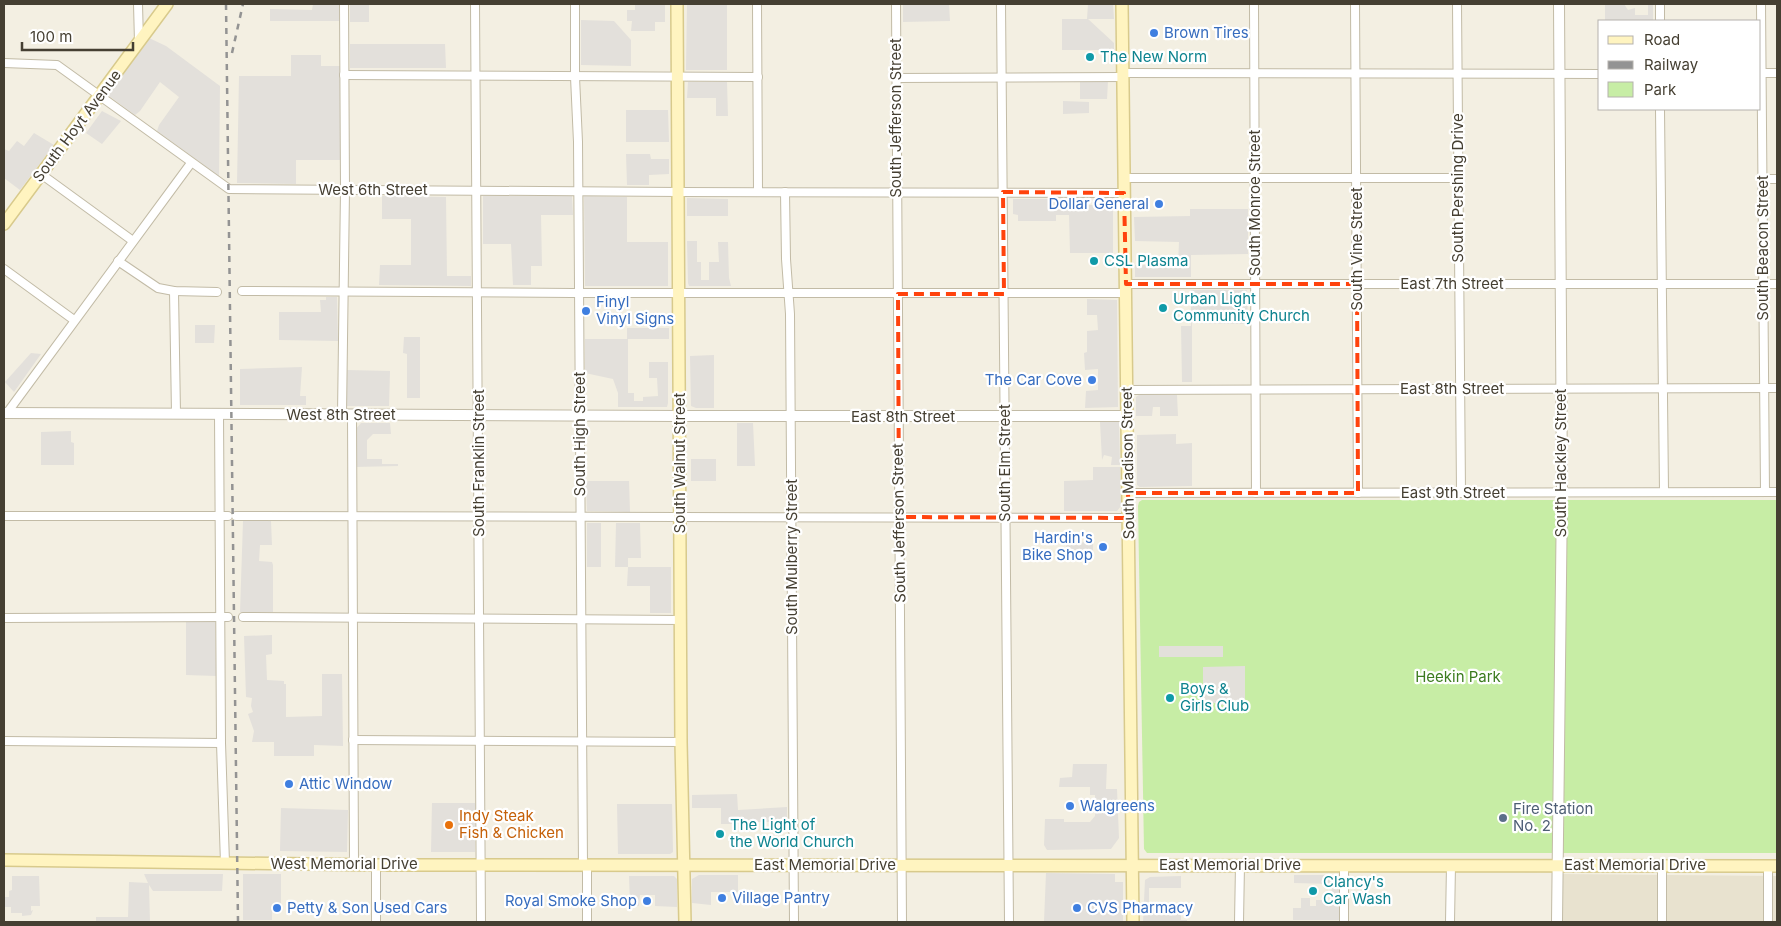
<svg xmlns="http://www.w3.org/2000/svg" width="1781" height="926" font-family="Inter,sans-serif">
<style>
.residential{fill:#e8e2cf}
.green{fill:#c7eda5}
.parking{fill:#e3e0db}
.lines{fill:none;stroke-linecap:round;stroke-linejoin:round}
.minor-casing{stroke:#c2bba6;stroke-width:10}
.tertiary-casing{stroke:#c2bba6;stroke-width:12}
.secondary-casing{stroke:#d8ca8c;stroke-width:14}
.minor{stroke:#fff;stroke-width:8}
.tertiary{stroke:#fff;stroke-width:10}
.secondary{stroke:#fff4c0;stroke-width:11}
.rail{stroke:#939393;stroke-width:2.5;stroke-dasharray:6 6;stroke-linecap:butt}
.marked{fill:none;stroke:#ff430d;stroke-width:4;stroke-dasharray:10 6;stroke-linejoin:round}
.shop-dot{fill:#3f7fe0;stroke:#fff;stroke-width:2}
.culture-dot{fill:#0f9aa8;stroke:#fff;stroke-width:2}
.service-dot{fill:#5c6f8a;stroke:#fff;stroke-width:2}
.food-dot{fill:#e8710a;stroke:#fff;stroke-width:2}
.labels{text-anchor:middle;stroke-width:4.5;stroke-linejoin:round;paint-order:stroke}
.shop-label{font-size:15px;fill:#366cbe;stroke:#fff;text-anchor:start}
.culture-label{font-size:15px;fill:#0d838f;stroke:#fff;text-anchor:start}
.street-label{font-size:15px;fill:#453f32;stroke:#fff}
.park-label{font-size:15px;fill:#3c7c1f;stroke:#fff}
.service-label{font-size:15px;fill:#4e5e75;stroke:#fff;text-anchor:start}
.food-label{font-size:15px;fill:#c56008;stroke:#fff;text-anchor:start}
</style>
<rect width="100%" height="100%" fill="#f3efe2"/>
<path class="residential" d="M1562 874 1777 876V922H1562Z"/>
<path class="green" d="M1142 500H1777V853H1147L1144 849 1138 506 1139 502Z"/>
<g class="parking">
<path d="M313 4H339V21H270V9L312 10Z"/>
<rect x="350" y="4" width="19" height="18"/>
<path d="M635 4H665V22H655V31H631L632 21H627V10H635Z"/>
<path d="M687 4H727V70H686Z"/>
<path d="M903 4H949L950 21 903 22Z"/>
<path d="M1088 4H1113L1114 19H1088L1114 43V50H1062V19H1087Z"/>
<path d="M1605 4H1624L1628 10 1635 8V15H1648V4H1653V20H1605Z"/>
<path d="M581 20 614 21 631 40V66L581 65Z"/>
<path d="M149 38 166 46 220 86 219 176 157 131 159 125 179 97 160 82 140 111 135 115 109 96 110 91Z"/>
<path d="M350 44H445L446 68H350Z"/>
<path d="M291 55H321V66H340L341 160H296V184L237 183 239 76H291Z"/>
<path d="M1108 81 1107 99H1080V82Z"/>
<path d="M688 82H727L728 116H716V98H687Z"/>
<path d="M1063 101 1089 102V113L1063 114Z"/>
<path d="M626 110H668L669 142H626Z"/>
<path d="M102 111 121 121 102 144 86 133Z"/>
<path d="M34 133 54 145 20 190 4 178V149L9 151 17 141 24 146Z"/>
<path d="M626 154H650L651 159H669V174L649 175V185H627Z"/>
<path d="M382 196 446 197 447 276H471V286L379 285 380 265H411V219H382Z"/>
<path d="M483 196H572L573 215H541L542 266H531V285H513L511 244H483Z"/>
<path d="M584 196 627 197V242H668V286H585Z"/>
<path d="M687 198 728 199V216H687Z"/>
<path d="M1013 199H1056V205H1113V253H1070L1069 215H1056V221H1018V215L1013 214Z"/>
<path d="M1190 209H1248V254L1191 255V277H1135V265H1178L1179 242 1135 241 1134 217 1190 216Z"/>
<path d="M687 241H697V262H701V280H709V262H719L718 242H728L729 278 731 286H689L688 283Z"/>
<path d="M1191 290H1247L1248 324 1192 323V382H1182L1181 326H1191Z"/>
<path d="M326 297H337L338 341 279 340V312H321L320 300H326Z"/>
<path d="M1087 299 1117 300 1118 407 1085 408 1086 391 1098 390V369L1085 370 1084 353 1087 352V331L1098 330 1097 315H1087Z"/>
<path d="M195 325H215L214 343H195Z"/>
<path d="M627 328H669V339H628V393H634V401H643V397L658 396 657 378H649V362H668V403L667 407H618V393L613 379 585 373V339H627Z"/>
<path d="M404 337H420V398H407V354L403 353Z"/>
<path d="M31 353 41 354 14 392 5 382Z"/>
<path d="M714 355V408H696L691 406 690 356Z"/>
<path d="M302 367 300 396H306V405H240V369Z"/>
<path d="M347 370 390 371 389 406H347Z"/>
<path d="M1139 395H1177L1178 416H1160V407H1153L1152 416H1136V397Z"/>
<path d="M1100 422H1119L1120 465H1111L1112 457 1104 455 1102 460Z"/>
<path d="M361 423H390L391 434H373L367 440V459H382V464H398V466L355 467V430Z"/>
<path d="M737 423H753L755 466H737Z"/>
<path d="M71 431V442L74 443V465H41V432Z"/>
<path d="M1176 434V444L1192 443V486L1140 487 1137 485V435Z"/>
<rect x="691" y="459" width="25" height="22"/>
<path d="M1093 467H1120L1121 506 1117 511H1064V481L1093 480Z"/>
<path d="M588 481H629L630 512 587 511 586 483Z"/>
<path d="M243 521H271L272 545H260L259 561 272 562 273 565V612H240Z"/>
<rect x="587" y="523" width="14" height="44"/>
<path d="M616 523H640L641 558H628V567H671V613H650V586H627L628 567H615Z"/>
<path d="M1093 542V559H1066V543Z"/>
<path d="M186 622H215L216 676 186 675Z"/>
<path d="M272 635V654L266 655 267 680 284 681V684H286V717L322 716V674H342L343 746 314 745V756H274V742H252L254 731 248 714 253 712 251 706 252 698 246 697 244 636Z"/>
<rect x="1159" y="646" width="64" height="11"/>
<path d="M1245 666V705L1241 710 1203 700V667Z"/>
<path d="M1073 764H1107L1106 789H1117L1119 838 1111 849 1047 850 1044 845 1045 819H1064V822H1090L1095 816V795H1090V787H1059L1060 778 1072 777Z"/>
<path d="M737 794 738 810 787 807V822H738V824H721V808H692V795Z"/>
<path d="M432 803H475V852H431Z"/>
<path d="M617 804H672L673 852 670 854H618Z"/>
<path d="M281 808 348 810 347 852 280 851Z"/>
<path d="M1046 873 1115 874V882H1123V922H1016L1044 921Z"/>
<path d="M144 874H223L222 891H153L149 885 150 922H96V917H128L129 882 148 883Z"/>
<path d="M243 874H281V904H272V920H243Z"/>
<path d="M699 875H738V892H711V905L692 903V879Z"/>
<path d="M1294 875H1338L1341 880V920H1293V908H1301V898H1310V906H1316V900H1331L1332 884 1294 883Z"/>
<path d="M12 876H39L40 906H31V911L33 910 31 915 22 916V913H11V907H4V897H9V891L12 890Z"/>
<path d="M629 876H674L677 879V907L655 906V895H640L639 906H630Z"/>
<path d="M1181 876V888H1149V906H1181V920H1187V922H1143L1145 880 1150 877Z"/>
</g>
<g class="lines">
<defs>
<g id="minor">
<path d="M138 4 139 42"/>
<path d="M475 4 481 922"/>
<path d="M575 4V77L578 142 583 865"/>
<path d="M757 4 758 192"/>
<path d="M896 4 902 922"/>
<path d="M1001 4 1009 922"/>
<path d="M1254 4 1256 493"/>
<path d="M1355 4 1358 493"/>
<path d="M1457 4 1461 493"/>
<path d="M1660 4V21"/>
<path d="M1761 4 1765 492"/>
<path d="M4 63 57 65 229 189 678 192 1124 193"/>
<path d="M1123 73 1600 74"/>
<path d="M1760 73H1777"/>
<path d="M344 75 758 77"/>
<path d="M896 78 1123 77"/>
<path d="M1660 109 1664 492"/>
<path d="M41 174 133 241"/>
<path d="M1123 178H1458"/>
<path d="M1763 179H1777"/>
<path d="M785 192 786 259 790 314 794 922"/>
<path d="M118 261 158 288 174 291 217 292"/>
<path d="M4 269 74 320"/>
<path d="M1126 284H1777"/>
<path d="M174 291 176 414"/>
<path d="M242 291 573 293H1126"/>
<path d="M1127 390 1777 388"/>
<path d="M7 413 191 163"/>
<path d="M219 414 221 743 225 863"/>
<path d="M342 415 345 190 344 4"/>
<path d="M352 415 354 864"/>
<path d="M1128 493 1777 492"/>
<path d="M4 516H228"/>
<path d="M236 516 1129 518"/>
<path d="M243 617 681 620"/>
<path d="M4 618 228 617"/>
<path d="M353 740 681 742"/>
<path d="M4 741 221 743"/>
<path d="M1344 865V922"/>
<path d="M376 922V865"/>
<path d="M587 922V865"/>
<path d="M1239 922 1240 865"/>
<path d="M1450 922 1451 865"/>
<path d="M1662 922V865"/>
<path d="M1768 922V866"/>
</g>
<g id="tertiary">
<path d="M4 413 679 416H1128"/>
<path d="M1557 922 1562 493 1559 4"/>
</g>
<g id="secondary">
<path d="M677 4 681 742 685 922"/>
<path d="M1122 4 1133 922"/>
<path d="M4 224 167 4"/>
<path d="M4 860 376 865 1777 866"/>
</g>
</defs>
<use href="#minor" class="minor-casing"/>
<use href="#tertiary" class="tertiary-casing"/>
<use href="#secondary" class="secondary-casing"/>
<use href="#minor" class="minor"/>
<use href="#tertiary" class="tertiary"/>
<use href="#secondary" class="secondary"/>
<g class="rail">
<path d="M226 4 238 922"/>
<path d="M232 53 243 4"/>
</g>
</g>
<path class="marked" d="M1003 192 1124 193 1126 284H1357L1358 493H1128L1129 518 899 517 898 294H1004Z"/>
<g class="shop-dot">
<circle cx="1154" cy="33" r="5"/>
<circle cx="1159" cy="204" r="5"/>
<circle cx="586" cy="311" r="5"/>
<circle cx="1092" cy="380" r="5"/>
<circle cx="1103" cy="547" r="5"/>
<circle cx="289" cy="784" r="5"/>
<circle cx="1070" cy="806" r="5"/>
<circle cx="722" cy="898" r="5"/>
<circle cx="647" cy="901" r="5"/>
<circle cx="277" cy="908" r="5"/>
<circle cx="1077" cy="908" r="5"/>
</g>
<g class="culture-dot">
<circle cx="1090" cy="57" r="5"/>
<circle cx="1094" cy="261" r="5"/>
<circle cx="1163" cy="308" r="5"/>
<circle cx="1170" cy="698" r="5"/>
<circle cx="720" cy="834" r="5"/>
<circle cx="1313" cy="891" r="5"/>
</g>
<circle class="service-dot" cx="1503" cy="818" r="5"/>
<circle class="food-dot" cx="449" cy="825" r="5"/>
<g class="labels">
<g class="shop-label">
<text x="1164" y="38">Brown Tires</text>
<text x="1149" y="209" text-anchor="end">Dollar General</text>
<text x="596" y="307">Finyl<tspan x="596" dy="17">Vinyl Signs</tspan></text>
<text x="1082" y="385" text-anchor="end">The Car Cove</text>
<text x="1093" y="543" text-anchor="end">Hardin's<tspan x="1093" dy="17">Bike Shop</tspan></text>
<text x="299" y="789">Attic Window</text>
<text x="1080" y="811">Walgreens</text>
<text x="732" y="903">Village Pantry</text>
<text x="637" y="906" text-anchor="end">Royal Smoke Shop</text>
<text x="287" y="913">Petty &amp; Son Used Cars</text>
<text x="1087" y="913">CVS Pharmacy</text>
</g>
<g class="culture-label">
<text x="1100" y="62">The New Norm</text>
<text x="1104" y="266">CSL Plasma</text>
<text x="1173" y="304">Urban Light<tspan x="1173" dy="17">Community Church</tspan></text>
<text x="1180" y="694">Boys &amp;<tspan x="1180" dy="17">Girls Club</tspan></text>
<text x="730" y="830">The Light of<tspan x="730" dy="17">the World Church</tspan></text>
<text x="1323" y="887">Clancy's<tspan x="1323" dy="17">Car Wash</tspan></text>
</g>
<g class="street-label">
<text transform="translate(896 118) rotate(-90)" y="5">South Jefferson Street</text>
<text transform="translate(77 126) rotate(-53)" y="5">South Hoyt Avenue</text>
<text transform="translate(1458 188) rotate(-90)" y="5">South Pershing Drive</text>
<text x="373" y="195">West 6th Street</text>
<text transform="translate(1255 203) rotate(-90)" y="5">South Monroe Street</text>
<text transform="translate(1763 248) rotate(-90)" y="5">South Beacon Street</text>
<text transform="translate(1357 249) rotate(-90)" y="5">South Vine Street</text>
<text x="1452" y="289">East 7th Street</text>
<text x="1452" y="394">East 8th Street</text>
<text x="341" y="420">West 8th Street</text>
<text x="903" y="422">East 8th Street</text>
<text transform="translate(580 434) rotate(-90)" y="5">South High Street</text>
<text transform="translate(479 463) rotate(-90)" y="5">South Franklin Street</text>
<text transform="translate(680 463) rotate(-90)" y="5">South Walnut Street</text>
<text transform="translate(1005 463) rotate(-90)" y="5">South Elm Street</text>
<text transform="translate(1128 463) rotate(-91)" y="5">South Madison Street</text>
<text transform="translate(1561 463) rotate(-90)" y="5">South Hackley Street</text>
<text x="1453" y="498">East 9th Street</text>
<text transform="translate(899 523) rotate(-91)" y="5">South Jefferson Street</text>
<text transform="translate(792 557) rotate(-90)" y="5">South Mulberry Street</text>
<text x="344" y="869">West Memorial Drive</text>
<text x="825" y="870">East Memorial Drive</text>
<text x="1230" y="870">East Memorial Drive</text>
<text x="1635" y="870">East Memorial Drive</text>
</g>
<g class="park-label">
<text x="1458" y="682">Heekin Park</text>
</g>
<g class="service-label">
<text x="1513" y="814">Fire Station<tspan x="1513" dy="17">No. 2</tspan></text>
</g>
<g class="food-label">
<text x="459" y="821">Indy Steak<tspan x="459" dy="17">Fish &amp; Chicken</tspan></text>
</g>
</g>
<rect width="1781" height="926" fill="none" stroke="#453f32" stroke-width="10"/>
<rect x="1598" y="20" width="162" height="90" fill="#ffffff" stroke="#b5b2ad"/>
<rect x="1608" y="36" width="25" height="8" fill="#fff4c0" stroke="#b5b2ad"/>
<text x="1644" y="45" font-size="15" fill="#453f32">Road</text>
<rect x="1608" y="61" width="25" height="8" fill="#939393" stroke="#b5b2ad"/>
<text x="1644" y="70" font-size="15" fill="#453f32">Railway</text>
<rect x="1608" y="82" width="25" height="15" fill="#c7eda5" stroke="#b5b2ad"/>
<text x="1644" y="95" font-size="15" fill="#453f32">Park</text>
<path d="M22 42v8h111v-8" fill="none" stroke="#453f32" stroke-width="2.5"/>
<text x="30" y="42" font-size="15" fill="#453f32" stroke="#ffffff" stroke-width="4" paint-order="stroke">100 m</text>
</svg>
